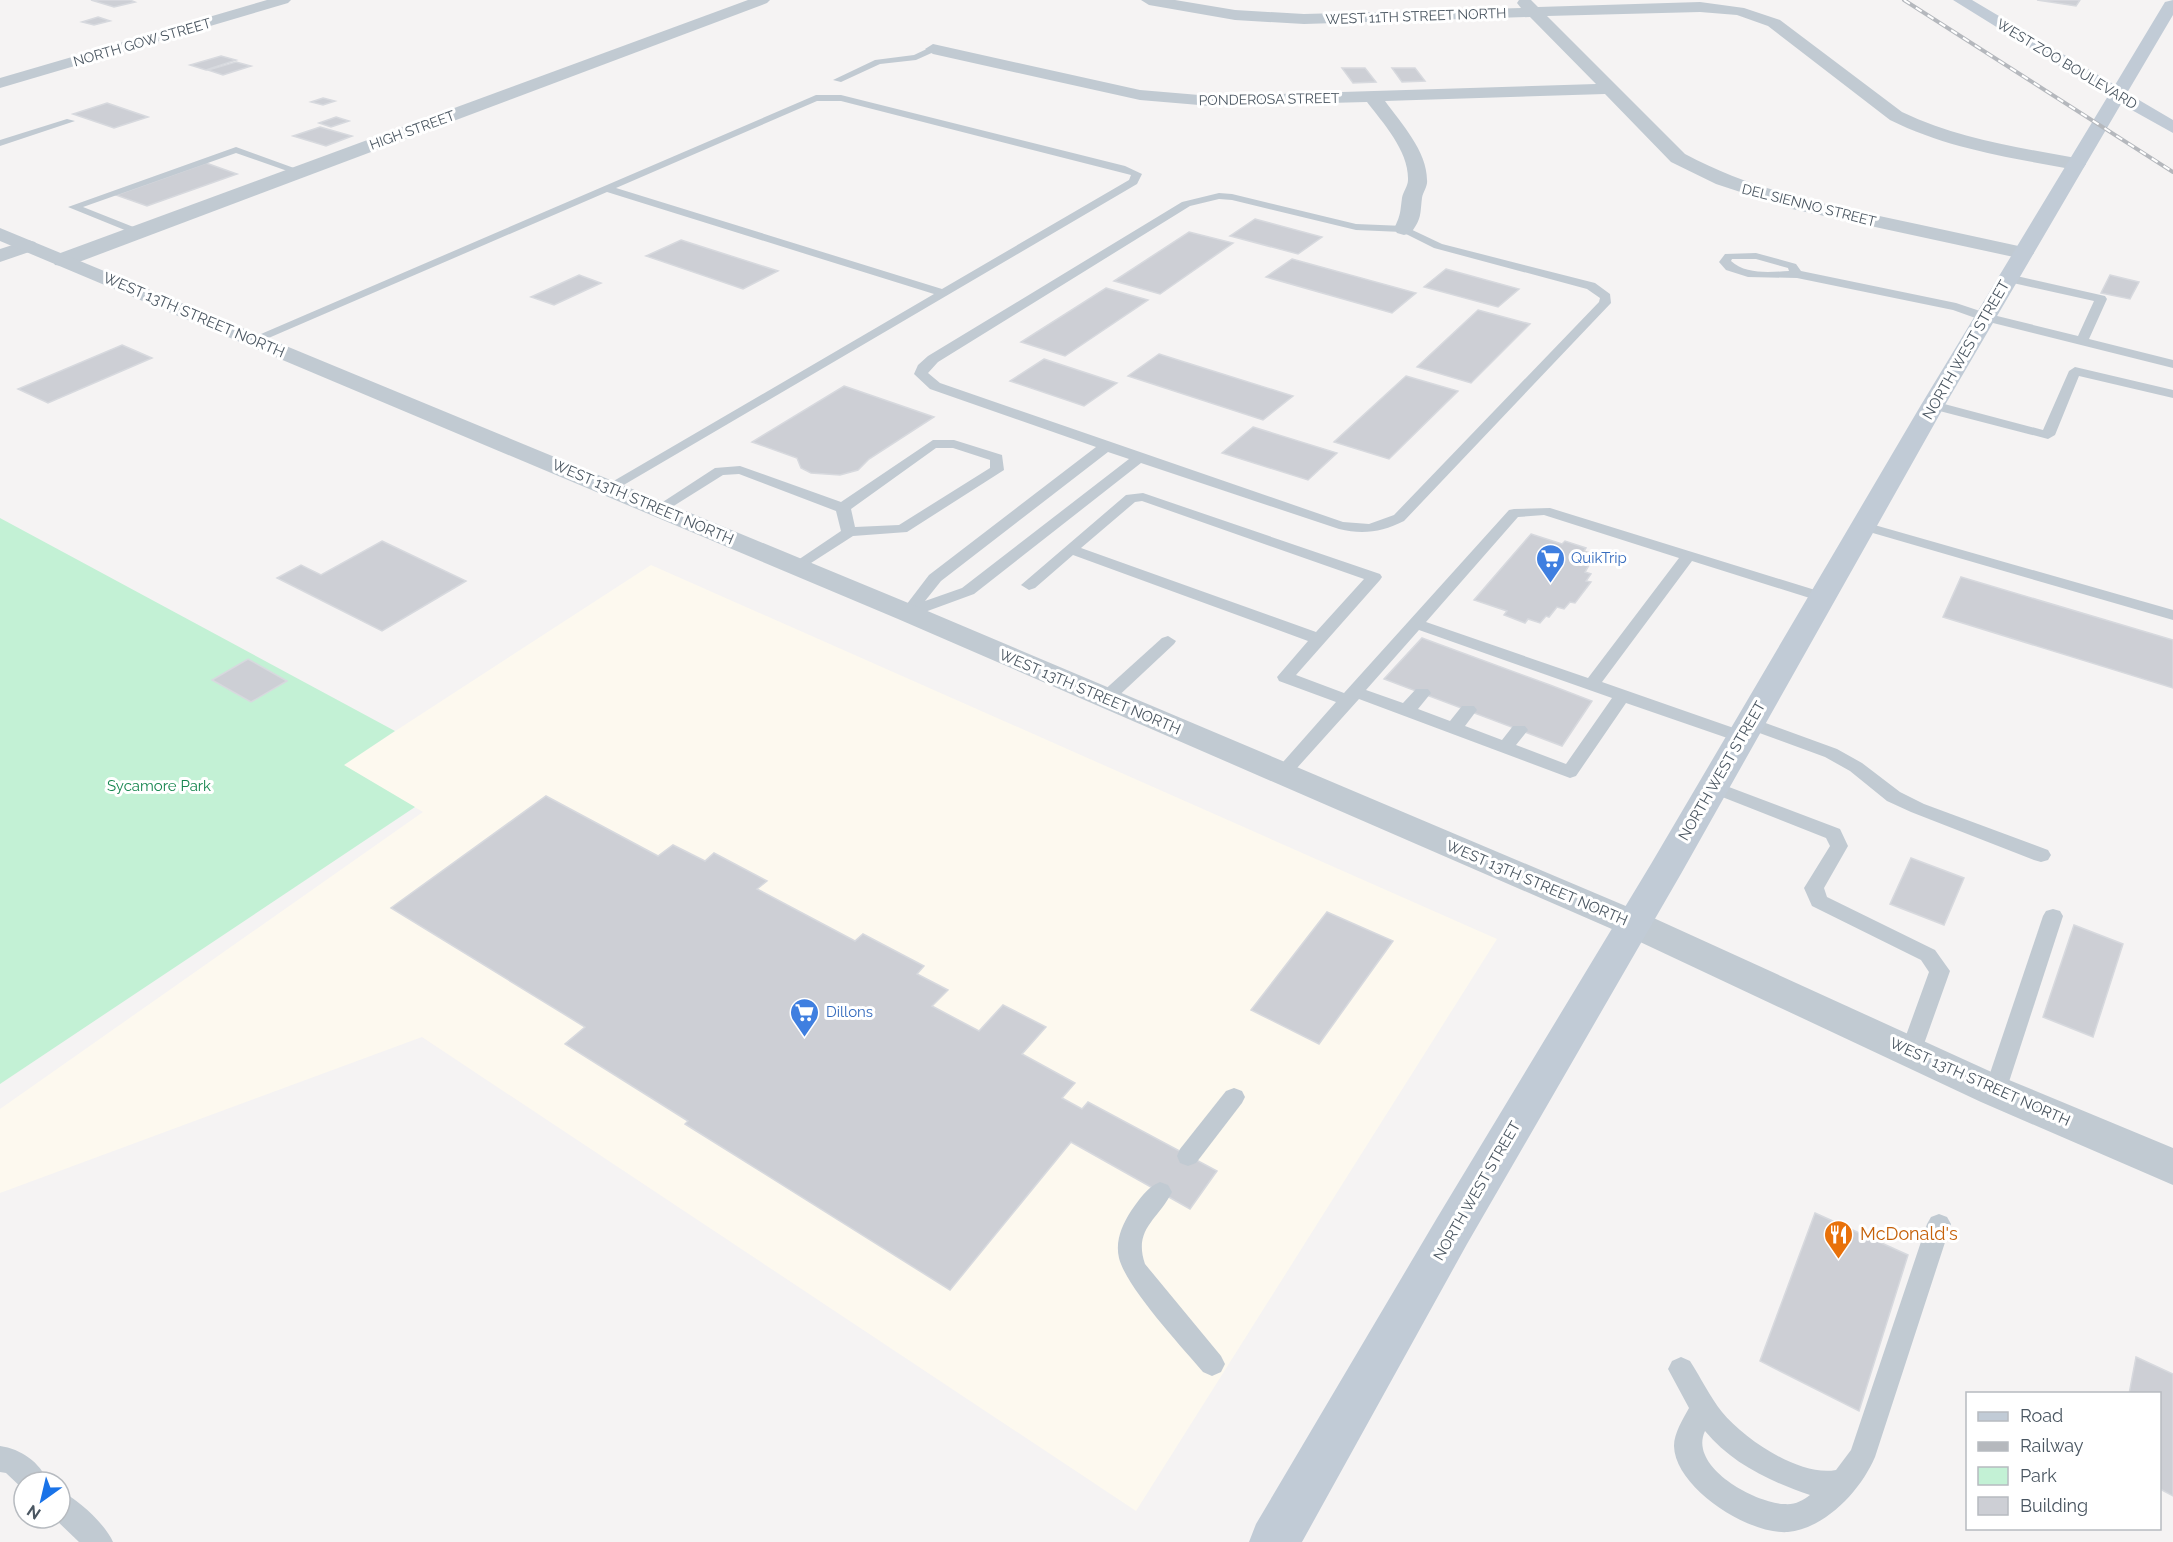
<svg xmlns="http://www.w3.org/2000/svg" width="2173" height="1542" font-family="Raleway,sans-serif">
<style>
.commercial{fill:#fdf9ef}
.green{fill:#c3f1d5}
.building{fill:#cdcfd5;stroke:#d7d9de;stroke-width:1.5}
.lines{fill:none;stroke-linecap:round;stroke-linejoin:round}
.service{fill:#c1cad2;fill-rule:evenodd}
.minor{fill:#c1cad2;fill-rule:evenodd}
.tertiary{fill:#c1cad2;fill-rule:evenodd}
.secondary{fill:#c1cbd6;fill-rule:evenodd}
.rail-casing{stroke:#b5b8bd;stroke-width:4}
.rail{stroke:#fff;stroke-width:2;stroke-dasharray:7;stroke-linecap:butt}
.labels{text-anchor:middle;stroke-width:6;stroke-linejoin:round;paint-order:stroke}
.far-street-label{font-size:14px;fill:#4a5661;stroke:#fff}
.street-label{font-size:15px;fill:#4a5661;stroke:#fff}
.shop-label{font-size:15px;fill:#366cbe;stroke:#fff;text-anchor:start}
.park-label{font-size:15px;fill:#17864f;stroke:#fff}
.near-food-label{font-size:18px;fill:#c56008;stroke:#fff;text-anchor:start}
</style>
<rect width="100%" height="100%" fill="#f5f3f3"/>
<path class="commercial" d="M651 565 1497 939 1136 1511 422 1037 0 1193V1109L423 812 343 765Z"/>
<path class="green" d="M0 518 395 731 344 765 415 807 0 1084Z"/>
<g class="building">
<path d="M91 0H130L135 2 114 7Z"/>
<path d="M2037 0H2080L2076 6Z"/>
<path d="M98 17 110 21 94 25 82 22Z"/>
<path d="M221 56 236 60 206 70 190 65Z"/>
<path d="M236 62 251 66 223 75 208 70Z"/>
<path d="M1342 68H1365L1376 82 1353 83Z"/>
<path d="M1392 68H1415L1425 81 1402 82Z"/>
<path d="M323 98 335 101 323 105 311 102Z"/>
<path d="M107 103 148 117 114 128 73 114Z"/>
<path d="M336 117 349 121 331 127 319 123Z"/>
<path d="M320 127 352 136 326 146 293 136Z"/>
<path d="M206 163 237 174 147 206 116 195Z"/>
<path d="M1255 219 1322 237 1298 254 1230 236Z"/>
<path d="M1189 232 1233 243 1160 294 1114 281Z"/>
<path d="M681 240 778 271 743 289 646 256Z"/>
<path d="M1292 259 1416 293 1392 313 1266 277Z"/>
<path d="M1446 269 1519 289 1498 307 1424 287Z"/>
<path d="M579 275 601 283 554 305 531 297Z"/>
<path d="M2110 275 2139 282 2130 299 2101 293Z"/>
<path d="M1106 288 1148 300 1065 356 1021 342Z"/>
<path d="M1478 310 1530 324 1471 383 1417 367Z"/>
<path d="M122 345 152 358 48 403 18 389Z"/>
<path d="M1159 354 1293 396 1263 420 1128 376Z"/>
<path d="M1044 359 1117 383 1084 406 1010 381Z"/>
<path d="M1406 376 1458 391 1389 459 1334 442Z"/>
<path d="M844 386 934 417 869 459 858 470 840 475 811 473 801 468 797 458 752 442Z"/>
<path d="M1253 427 1337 453 1308 480 1222 453Z"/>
<path d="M1531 534 1562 544 1565 541 1586 548 1584 551 1595 555 1585 572 1591 574 1586 581 1591 582 1575 603 1570 602 1564 609 1557 607 1549 617 1546 616 1540 623 1528 619 1525 623 1504 615 1507 611 1474 600Z"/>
<path d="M382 541 466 581 382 631 277 578 301 565 321 575Z"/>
<path d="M1961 577 2173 640V688L1943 617Z"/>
<path d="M1422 638 1550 685 1592 701 1562 746 1384 679Z"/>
<path d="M248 659 287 681 251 702 212 680Z"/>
<path d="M546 796 658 856 673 845 705 861 714 853 767 881 757 889 855 941 863 934 924 966 917 974 948 990 932 1006 979 1031 1003 1005 1046 1027 1022 1054 1075 1083 1062 1098 1082 1109 1088 1102 1217 1171 1190 1209 1071 1142 950 1290 685 1124 688 1121 565 1044 585 1027 391 908Z"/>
<path d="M1911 858 1964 878 1944 925 1890 904Z"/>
<path d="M1327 912 1393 941 1319 1044 1251 1010Z"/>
<path d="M2074 925 2123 944 2093 1037 2043 1017Z"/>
<path d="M1815 1213 1908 1255 1859 1411 1760 1361Z"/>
<path d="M2136 1357 2173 1374V1496L2160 1489V1394H2129Z"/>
</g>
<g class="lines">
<g class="service">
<path d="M933 46 936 47V51L916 60 880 64 841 82 833 80 875 60 914 55Z"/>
<path d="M816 95H841L1125 166 1142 174 1137 184 610 493 605 492 603 489 605 486 934 294 607 192 257 343H249L247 340ZM817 101H841L1131 175 1129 180 942 289 616 188Z"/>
<path d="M67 119 75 121 0 146V140Z"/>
<path d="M236 147 305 172 296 174 236 153 83 207 141 230V234L137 235 68 207Z"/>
<path d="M1219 193 1232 194 1356 224 1404 226 1442 244 1595 283 1610 294 1611 303 1404 521C1382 532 1363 535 1339 529L1141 463 974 594 914 616H902L900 613 929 575 1096 447 930 389 914 374 918 365 928 356 1182 202ZM1219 199 1232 200 1356 230 1402 232 1434 248 1587 289 1600 298 1599 302 1394 515 1369 524 1343 522 940 383 928 373 938 362 1190 206ZM1108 452 1129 459 962 588 925 601 941 581Z"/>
<path d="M1756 253 1796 264 1801 271 1956 303 1989 314 2078 336 2094 301 2004 281 2002 278 2008 274 2105 296 2107 299 2089 339 2173 360V368L1981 320 1953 310 1797 278 1748 277 1726 270 1719 262 1725 254ZM1732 259H1756L1788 268 1789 271C1771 272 1746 275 1731 261Z"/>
<path d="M2075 367 2173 390V398L2079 376 2055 435 2048 439 1928 408 1926 405 1933 401 2043 430 2069 371Z"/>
<path d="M933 440H954L1002 455 1004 470 907 532 853 536 797 572 789 567 792 564 841 531 836 511 739 474 723 475 664 512 659 513 652 509 715 468 740 466 841 502ZM936 448H953L990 460V468L899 525 855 527 851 509Z"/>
<path d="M1143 493 1380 574 1382 577 1380 580 1296 675 1344 693 1509 510 1514 509 1550 508 1828 594 1830 597 1822 602 1816 600 1692 561 1602 682 1748 733 1751 737 1748 741H1736L1626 703 1576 776 1570 778 1359 699 1288 778H1276L1273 774 1276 770 1336 702 1279 681 1277 677 1308 641 1073 555 1035 588 1029 590 1021 585 1126 495ZM1142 501 1364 579 1316 632 1081 548 1135 502ZM1544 515 1679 558 1588 678 1426 622 1518 517ZM1419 630 1612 698 1566 764 1516 745 1528 730 1525 726H1513L1502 740 1465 726 1477 710 1474 706H1462L1450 721 1418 709 1431 693 1428 689H1416L1403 703 1366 690Z"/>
<path d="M1864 522 2173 610V620L1859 529 1857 526Z"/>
<path d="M1168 636 1176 641 1174 644 1112 702H1100L1097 698 1100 694 1162 638Z"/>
<path d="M1749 717 1837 749 1862 763 1900 792 1924 804 2048 850 2051 855 2048 860 2041 862 2034 860 1911 812 1887 801 1850 771 1825 757 1743 727 1740 723 1743 719Z"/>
<path d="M1713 781 1840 829 1848 846 1824 888 1827 897 1935 950 1950 971 1919 1058 1911 1060 1903 1058 1900 1052 1929 972 1921 960 1812 906 1804 888 1830 846 1826 838 1707 791 1704 787 1707 783Z"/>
<path d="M2053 909 2060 911 2063 916 2006 1091 2003 1097 1995 1100 1987 1097 1984 1091 2043 916 2046 911Z"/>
<path d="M1234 1088 1242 1091 1245 1097 1242 1103 1196 1163 1188 1166 1180 1163 1177 1156 1180 1149 1226 1091Z"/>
<path d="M1160 1182 1168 1185 1172 1192C1158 1220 1133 1229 1145 1264L1221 1356 1225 1364 1221 1372 1212 1376 1203 1372C1182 1347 1126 1287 1119 1258 1115 1241 1122 1225 1131 1211 1139 1200 1147 1187 1160 1182Z"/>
<path d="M1939 1214 1947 1217 1951 1224 1875 1457C1861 1490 1826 1528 1788 1532 1749 1535 1675 1488 1674 1446 1674 1433 1683 1419 1689 1408L1668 1369 1672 1361 1681 1357 1690 1361C1701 1378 1710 1397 1722 1412 1744 1439 1800 1477 1836 1470L1851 1450 1927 1224 1931 1217ZM1705 1431C1731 1463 1771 1482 1810 1495 1802 1501 1795 1505 1784 1504 1755 1503 1688 1467 1705 1431Z"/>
<path d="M0 1446C21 1449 40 1462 48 1482H24V1490L6 1473 0 1472Z"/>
<path d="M60 1491C77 1498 106 1525 113 1542H79L54 1518H60Z"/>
</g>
<g class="minor">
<path d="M267 0H291L288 3 0 88V78Z"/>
<path d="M748 0H770L767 3 71 265 63 266 55 265 52 260 55 255Z"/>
<path d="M1141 0H1175L1235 10 1304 14 1521 8 1517 3 1519 0H1531L1538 7 1700 2 1744 8 1780 20 1902 112C1958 139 2016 147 2076 158L2083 160 2086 164 2083 168 2076 170C2012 158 1948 149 1890 120L1768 26 1737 15 1700 12 1547 16 1685 154C1748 188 1815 202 1884 217 1931 227 1977 237 2023 247L2030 249 2034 253 2030 257 2023 259 1792 209 1716 184 1671 162 1605 94 1385 101C1401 123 1427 151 1427 180 1428 186 1423 192 1422 198 1420 214 1422 218 1411 233L1404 235 1397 233 1394 229C1401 214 1400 213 1402 198 1403 192 1408 186 1408 180 1409 151 1383 123 1367 102L1211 106 1140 100 933 54 925 49 933 44 1140 90 1211 96 1596 84 1530 17 1304 24 1235 20 1149 5Z"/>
<path d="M28 240 35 242 38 246 35 250 0 262V249Z"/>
</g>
<path class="tertiary" d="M0 228 918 607 1647 915 2009 1080 2173 1148V1185L1981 1102 1621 933 898 619 0 241Z"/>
<path class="secondary" d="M1953 0H1972L2115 85 2165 2 2173 0V15L2127 93 2173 120V133L2121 104 1945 405 1682 872 1467 1244 1302 1542H1249L1256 1524 1437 1218 1651 864 1921 405 2108 96Z"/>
<defs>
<path id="rail" d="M1904 0 2173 172"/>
</defs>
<use href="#rail" class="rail-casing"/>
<use href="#rail" class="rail"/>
</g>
<defs>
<symbol id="supermarket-pin" viewBox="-11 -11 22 30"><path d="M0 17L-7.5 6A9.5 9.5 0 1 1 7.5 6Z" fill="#3f7fe0" stroke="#fff"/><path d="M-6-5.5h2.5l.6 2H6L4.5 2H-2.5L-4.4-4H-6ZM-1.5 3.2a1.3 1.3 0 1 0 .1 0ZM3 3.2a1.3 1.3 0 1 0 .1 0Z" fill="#fff"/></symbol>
<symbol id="restaurant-pin" viewBox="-11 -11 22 30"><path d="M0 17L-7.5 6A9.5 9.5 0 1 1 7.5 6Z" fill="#e8710a" stroke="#fff"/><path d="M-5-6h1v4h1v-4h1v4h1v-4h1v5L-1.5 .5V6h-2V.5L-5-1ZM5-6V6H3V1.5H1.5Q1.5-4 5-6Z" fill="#fff"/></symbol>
</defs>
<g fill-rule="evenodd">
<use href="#supermarket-pin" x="1534" y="542" width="33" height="45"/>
<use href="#supermarket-pin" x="788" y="996" width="33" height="45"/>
<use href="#restaurant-pin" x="1822" y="1218" width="33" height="45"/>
</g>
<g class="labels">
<g class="far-street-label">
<text transform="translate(1416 16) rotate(-2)" y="5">WEST 11TH STREET NORTH</text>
<text transform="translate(142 42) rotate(-16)" y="5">NORTH GOW STREET</text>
<text transform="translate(2067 64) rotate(31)" y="5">WEST ZOO BOULEVARD</text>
<text transform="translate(1269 99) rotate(-1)" y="5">PONDEROSA STREET</text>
<text transform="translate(412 130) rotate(-20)" y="5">HIGH STREET</text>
<text transform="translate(1809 205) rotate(14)" y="5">DEL SIENNO STREET</text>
</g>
<g class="street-label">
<text transform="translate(194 315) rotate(23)" y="5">WEST 13TH STREET NORTH</text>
<text transform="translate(1966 350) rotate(-60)" y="5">NORTH WEST STREET</text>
<text transform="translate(643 502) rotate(23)" y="5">WEST 13TH STREET NORTH</text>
<text transform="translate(1090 692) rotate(23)" y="5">WEST 13TH STREET NORTH</text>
<text transform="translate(1722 771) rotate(-60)" y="5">NORTH WEST STREET</text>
<text transform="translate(1537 883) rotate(23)" y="5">WEST 13TH STREET NORTH</text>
<text transform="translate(1980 1082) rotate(24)" y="5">WEST 13TH STREET NORTH</text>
<text transform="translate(1477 1191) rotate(-60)" y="5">NORTH WEST STREET</text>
</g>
<g class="shop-label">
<text x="1571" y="563">QuikTrip</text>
<text x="826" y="1017">Dillons</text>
</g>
<g class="park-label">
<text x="159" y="791">Sycamore Park</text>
</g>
<g class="near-food-label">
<text x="1860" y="1240">McDonald's</text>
</g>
</g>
<rect x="1966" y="1392" width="195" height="138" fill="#ffffff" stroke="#b7bbc0" stroke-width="1.5"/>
<rect x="1978" y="1412" width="30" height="9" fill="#c1cbd6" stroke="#b7bbc0" stroke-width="1.5"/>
<text x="2020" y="1422" font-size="18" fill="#4a5661">Road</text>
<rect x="1978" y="1442" width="30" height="9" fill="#b5b8bd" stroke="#b7bbc0" stroke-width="1.5"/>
<text x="2020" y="1452" font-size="18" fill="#4a5661">Railway</text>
<rect x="1978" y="1467" width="30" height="18" fill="#c3f1d5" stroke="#b7bbc0" stroke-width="1.5"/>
<text x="2020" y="1482" font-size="18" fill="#4a5661">Park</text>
<rect x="1978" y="1497" width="30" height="18" fill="#cdcfd5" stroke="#b7bbc0" stroke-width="1.5"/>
<text x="2020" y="1512" font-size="18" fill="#4a5661">Building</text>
<g transform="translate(42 1500) rotate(214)"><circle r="28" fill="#ffffff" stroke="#b7bbc0" stroke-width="1.5"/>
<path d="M0-4.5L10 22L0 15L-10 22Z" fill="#1a73e8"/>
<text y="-9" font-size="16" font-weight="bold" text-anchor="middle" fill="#4a5661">N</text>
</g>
</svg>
